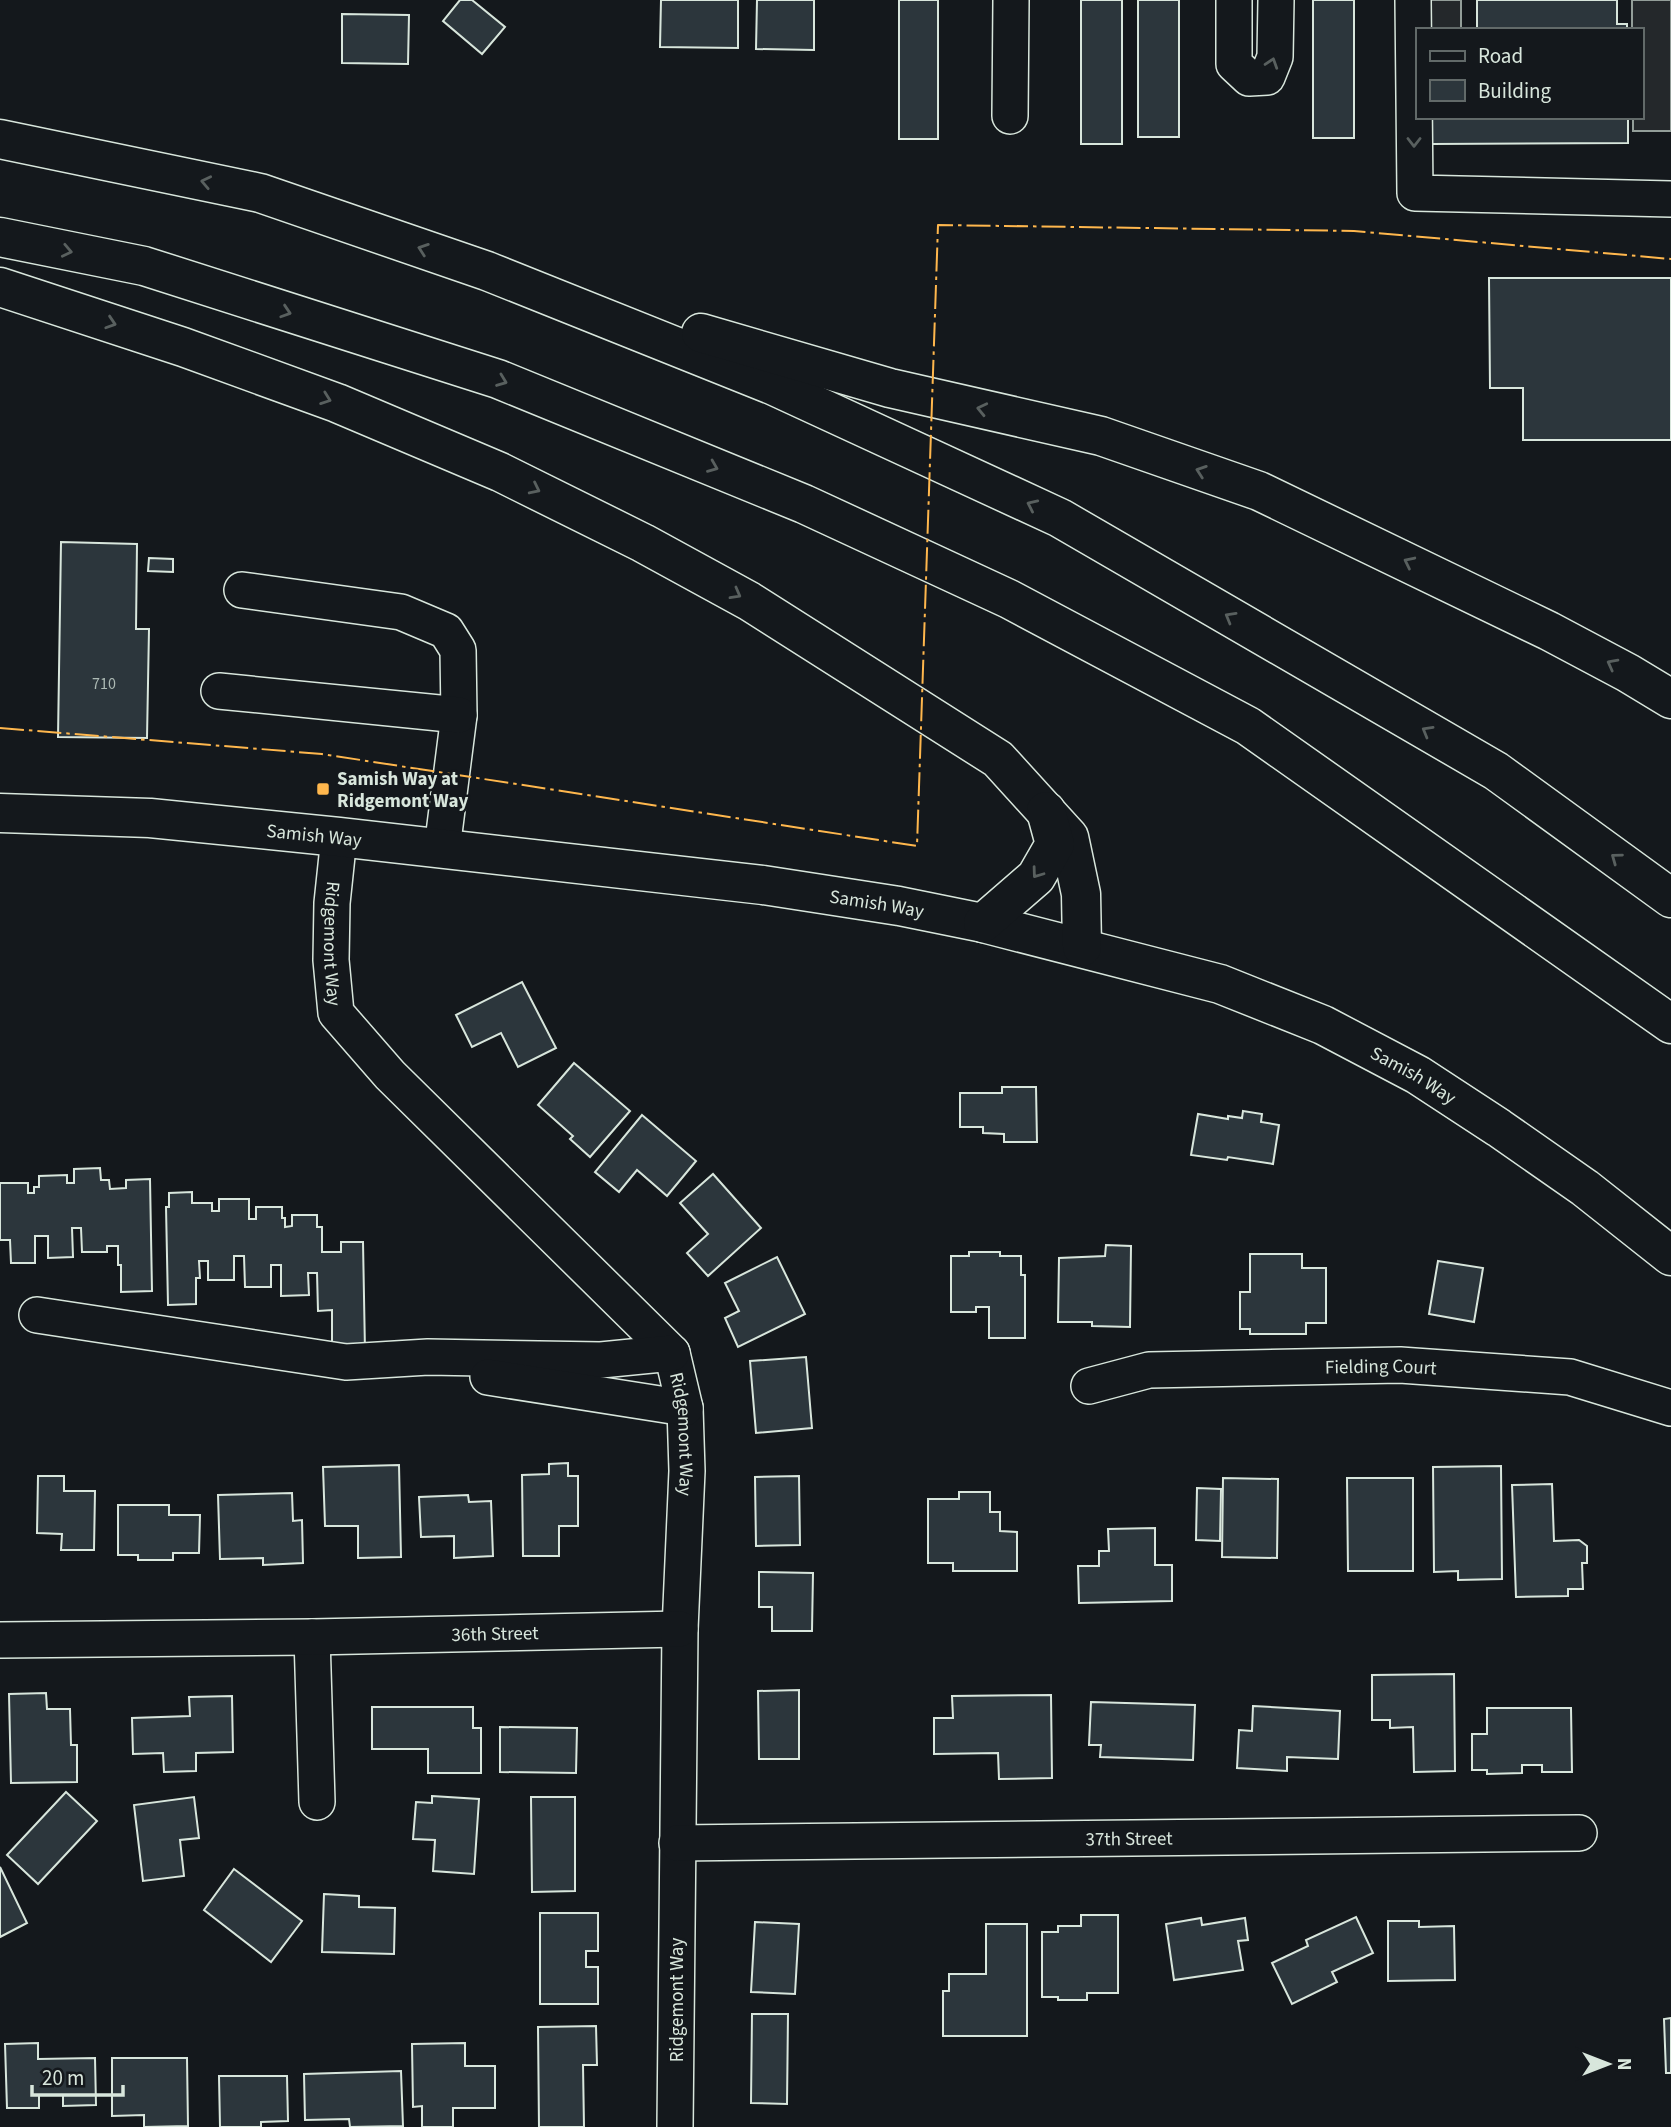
<svg xmlns="http://www.w3.org/2000/svg" width="1671" height="2127" font-family="'Source Sans 3',sans-serif">
<style>
.parking{fill:#24282b;stroke:#939e99;stroke-width:2}
.building{fill:#2c363c;stroke:#d8e6dc;stroke-width:2}
.lines{fill:none;stroke-linecap:round;stroke-linejoin:round}
.minor-casing{stroke:#d8e6dc;stroke-width:38}
.major-casing{stroke:#d8e6dc;stroke-width:41}
.highway-casing{stroke:#d8e6dc;stroke-width:41}
.minor{stroke:#14181c;stroke-width:35}
.major{stroke:#14181c;stroke-width:38}
.highway{stroke:#14181c;stroke-width:38}
.power{stroke:#ffb74d;stroke-width:2;stroke-dasharray:24 5 3.5 5;stroke-linecap:butt}
.oneway{stroke:#59605f}
.poi-dot{fill:#ffb74d;stroke:#14181c;stroke-width:2.5}
.labels{text-anchor:middle;stroke-width:5;stroke-linejoin:round;paint-order:stroke}
.number-label{font-size:16px;fill:#adbab4}
.poi-label{font-size:19px;font-weight:bold;fill:#d8e6dc;stroke:#14181c;text-anchor:start}
.street-label{font-size:19px;fill:#d8e6dc;stroke:#14181c}
</style>
<rect width="100%" height="100%" fill="#14181c"/>
<g class="parking">
<rect x="1425" y="0" width="36" height="30"/>
<path d="M1632 0H1671V131H1633V117H1641V30H1632Z"/>
</g>
<g class="building">
<path d="M460 0H472L505 27 482 54 443 21Z"/>
<path d="M661 0H738V48L660 47Z"/>
<path d="M757 0H814V50L756 49Z"/>
<rect x="899" y="0" width="39" height="139"/>
<rect x="1081" y="0" width="41" height="144"/>
<rect x="1138" y="0" width="41" height="137"/>
<rect x="1313" y="0" width="41" height="138"/>
<path d="M1477 0H1617V24H1627V30H1477Z"/>
<path d="M342 14 409 15 408 64 342 63Z"/>
<path d="M1432 117H1628V143L1432 144Z"/>
<path d="M1489 278H1671V440H1523V388H1490Z"/>
<path d="M61 542 137 544 136 629H149L147 738 58 737Z"/>
<path d="M149 558 173 559V572L148 571Z"/>
<path d="M522 982 556 1048 518 1067 501 1033 472 1047 456 1015Z"/>
<path d="M574 1063 630 1111 590 1157 570 1139 573 1136 538 1105Z"/>
<path d="M1002 1087H1036L1037 1142H1004V1134L983 1133V1127H960V1093H1002Z"/>
<path d="M1243 1111 1262 1114 1261 1122 1279 1125 1273 1164 1228 1157 1227 1160 1191 1155 1198 1114 1228 1119V1116L1242 1118Z"/>
<path d="M642 1115 696 1161 667 1196 637 1170 619 1192 595 1172Z"/>
<path d="M100 1168 101 1180H109L110 1189 126 1188V1180L150 1179 152 1291 121 1292V1265H118V1246H107V1252H82L81 1228H72L73 1257 48 1258V1236H35V1263H11L10 1240H0V1183H28V1193H34V1187H39V1176L67 1175V1183H74V1169Z"/>
<path d="M713 1174 761 1228 708 1276 687 1253 708 1234 680 1203Z"/>
<path d="M192 1192V1203H212V1211H219V1199H249V1219H256V1207H282V1218H285V1227L292 1226V1215H317V1227H322V1252H341V1242H363L365 1351 332 1352V1310L318 1311 317 1273H308L309 1295 281 1296V1265H271V1287H245L244 1256H234V1280H208V1261H199L200 1278H196V1304L168 1305 166 1207H169V1193Z"/>
<path d="M1106 1245 1131 1246 1130 1327 1092 1326V1322H1058L1059 1258 1105 1256Z"/>
<path d="M969 1252H1000V1256H1021V1275H1025V1338H989V1307H976V1312H951V1256H969Z"/>
<path d="M1250 1254H1302V1268H1326V1323H1306V1334H1250V1329H1240V1292H1250Z"/>
<path d="M777 1257 805 1314 738 1347 725 1318 739 1311 725 1283Z"/>
<path d="M1438 1261 1483 1268 1474 1322 1429 1314Z"/>
<path d="M806 1357 812 1428 756 1433 750 1361Z"/>
<path d="M568 1463V1476H578V1526H559V1556H523L522 1475 549 1474V1464Z"/>
<path d="M399 1465 401 1557 358 1558V1526H325L323 1467Z"/>
<path d="M1501 1466 1502 1579 1458 1580V1571L1434 1572 1433 1467Z"/>
<path d="M38 1476H64V1491H95L94 1550H61L62 1534 37 1533Z"/>
<path d="M799 1476 800 1545 756 1546 755 1477Z"/>
<path d="M1223 1478 1278 1479 1277 1558 1222 1557Z"/>
<path d="M1347 1478H1413V1571H1348Z"/>
<path d="M1552 1484 1554 1541 1579 1540 1587 1546V1563H1582L1583 1589H1568V1596L1516 1597 1512 1485Z"/>
<path d="M1197 1488 1221 1489 1220 1541 1196 1540Z"/>
<path d="M959 1492H990V1512H1000V1531L1017 1532V1571H953V1563H928V1499H959Z"/>
<path d="M292 1493 293 1521 302 1520 303 1563 263 1565V1558L220 1559 218 1495Z"/>
<path d="M468 1495 469 1502 491 1501 493 1556 454 1558V1536L421 1537 419 1497Z"/>
<path d="M118 1505H169V1515H200L199 1553H173V1560H138V1555H118Z"/>
<path d="M1155 1528V1565H1172V1601L1079 1603 1078 1566H1099V1551H1109L1108 1529Z"/>
<path d="M759 1572 813 1573 812 1631H772V1607H759Z"/>
<path d="M1454 1674 1455 1771 1414 1772 1413 1727 1390 1728V1720H1372V1675Z"/>
<path d="M799 1690V1759H759L758 1691Z"/>
<path d="M46 1693 47 1709H70L71 1745H77V1782L11 1783 9 1694Z"/>
<path d="M1051 1695 1052 1778 999 1779 998 1753 934 1754V1718H953L952 1696Z"/>
<path d="M232 1696 233 1752 196 1753V1771L164 1772 163 1753 133 1754 132 1718 190 1716 189 1697Z"/>
<path d="M1091 1702 1195 1705 1193 1760 1100 1757 1101 1745H1089Z"/>
<path d="M1253 1706 1340 1711 1338 1759 1287 1757V1771L1237 1768 1239 1730 1252 1731Z"/>
<path d="M372 1707H473V1728H481V1773H428V1749H372Z"/>
<path d="M1487 1708H1571L1572 1772H1542V1765H1522V1773L1487 1774V1770H1472V1734H1487Z"/>
<path d="M500 1727 577 1728 576 1773 500 1772Z"/>
<path d="M66 1792 97 1821 38 1884 7 1855Z"/>
<path d="M432 1796 479 1799 474 1874 433 1871 435 1840 413 1839 416 1802 432 1803Z"/>
<path d="M194 1797 199 1838 180 1840 184 1876 143 1881 134 1805Z"/>
<path d="M531 1797H575V1891L532 1892Z"/>
<path d="M0 1867 27 1923 0 1937Z"/>
<path d="M234 1869 302 1921 271 1962 204 1910Z"/>
<path d="M324 1894 359 1896V1907L395 1908 394 1954 322 1952Z"/>
<path d="M540 1913H598V1951H586V1967H598V2004H540Z"/>
<path d="M1081 1915H1118V1993H1087V2000H1058V1997H1042V1932H1058V1926H1081Z"/>
<path d="M1356 1917 1373 1953 1332 1972 1337 1982 1292 2004 1272 1963 1308 1946 1306 1940Z"/>
<path d="M1201 1918 1202 1925 1245 1918 1248 1940 1238 1941 1243 1970 1174 1980 1166 1924Z"/>
<path d="M1388 1921H1419V1927L1454 1926 1455 1980 1388 1981Z"/>
<path d="M755 1922 799 1924 795 1994 751 1992Z"/>
<path d="M986 1924H1027V2036H943V1991H949V1974H986Z"/>
<path d="M752 2014H788L787 2104 751 2103Z"/>
<path d="M1671 2018V2073H1666L1664 2019Z"/>
<path d="M596 2026 597 2065H583L584 2127H539L538 2027Z"/>
<path d="M38 2043V2059L95 2058 96 2105 63 2106V2095H39V2108H7L5 2044Z"/>
<path d="M465 2043V2066H495V2108H453V2127H422V2106L413 2107 412 2044Z"/>
<path d="M112 2058H187L188 2126 144 2127V2115L112 2116Z"/>
<path d="M401 2071 403 2126 350 2127 349 2119 305 2120 304 2074Z"/>
<path d="M219 2076H287L288 2121 261 2122V2127H220Z"/>
</g>
<g class="lines">
<defs>
<g id="minor">
<path d="M1234 0V64L1249 78 1267 77 1275 57 1276 0"/>
<path d="M1413 0 1415 193 1671 199"/>
<path d="M1010 116 1011 0"/>
<path d="M242 590 401 612 446 631 458 650 459 715 442 849"/>
<path d="M219 691 459 715"/>
<path id="s1" d="M339 837 332 903 331 960 336 1013 390 1075 672 1353 685 1408 687 1471 680 1629 675 2127"/>
<path d="M37 1315 346 1362 428 1357 601 1360 672 1353"/>
<path d="M488 1377 685 1408"/>
<path id="s2" d="M1089 1386 1149 1370 1400 1365 1570 1377 1671 1408"/>
<path d="M312 1637 317 1802"/>
<path id="s3" d="M0 1640 312 1637 680 1629"/>
<path id="s4" d="M677 1843 1579 1833"/>
</g>
<g id="major">
<path id="s5" d="M0 813 150 818 339 837 763 885 899 906 983 923 1220 984 1323 1025 1418 1075 1499 1128 1585 1188 1671 1256"/>
</g>
<g id="highway">
<path d="M0 139 260 193 487 271 772 385 1060 518 1496 771 1671 898"/>
<path d="M0 237 144 266 498 379 804 504 1009 599 1248 726 1671 1024"/>
<path d="M0 287 183 347 337 403 500 472 643 543 749 601 998 759 1069 837 1081 894 1082 947"/>
<path d="M701 333 890 388 1101 436 1259 491 1549 631 1628 673 1671 699"/>
<path d="M983 923 1036 877 1055 844 1046 811"/>
</g>
</defs>
<use href="#minor" class="minor-casing"/>
<use href="#major" class="major-casing"/>
<use href="#highway" class="highway-casing"/>
<use href="#minor" class="minor"/>
<use href="#major" class="major"/>
<use href="#highway" class="highway"/>
<path class="power" d="M0 728 322 754 917 846 938 225 1354 231 1671 259"/>
</g>
<defs><path id="oneway-chevron" d="M-2-3.5L2.5 0L-2 3.5" fill="none" stroke-width="1.6" stroke-linecap="round" stroke-linejoin="round" transform="scale(1.75)"/></defs>
<g class="oneway">
<use href="#oneway-chevron" transform="translate(1272 63) rotate(-72)"/>
<use href="#oneway-chevron" transform="translate(1414 142) rotate(90)"/>
<use href="#oneway-chevron" transform="translate(206 182) rotate(-168)"/>
<use href="#oneway-chevron" transform="translate(423 249) rotate(-161)"/>
<use href="#oneway-chevron" transform="translate(67 251) rotate(12)"/>
<use href="#oneway-chevron" transform="translate(286 312) rotate(18)"/>
<use href="#oneway-chevron" transform="translate(111 323) rotate(18)"/>
<use href="#oneway-chevron" transform="translate(502 381) rotate(21)"/>
<use href="#oneway-chevron" transform="translate(326 399) rotate(20)"/>
<use href="#oneway-chevron" transform="translate(982 409) rotate(-167)"/>
<use href="#oneway-chevron" transform="translate(713 467) rotate(22)"/>
<use href="#oneway-chevron" transform="translate(1201 471) rotate(-161)"/>
<use href="#oneway-chevron" transform="translate(535 489) rotate(26)"/>
<use href="#oneway-chevron" transform="translate(1032 505) rotate(-155)"/>
<use href="#oneway-chevron" transform="translate(1409 562) rotate(-154)"/>
<use href="#oneway-chevron" transform="translate(736 594) rotate(29)"/>
<use href="#oneway-chevron" transform="translate(1230 617) rotate(-150)"/>
<use href="#oneway-chevron" transform="translate(1612 664) rotate(-152)"/>
<use href="#oneway-chevron" transform="translate(1427 731) rotate(-150)"/>
<use href="#oneway-chevron" transform="translate(1616 858) rotate(-144)"/>
<use href="#oneway-chevron" transform="translate(1037 873) rotate(126)"/>
</g>
<rect class="poi-dot" x="316" y="782" width="14" height="14" rx="3.5"/>
<g class="labels">
<g class="number-label">
<text x="104" y="689">710</text>
</g>
<g class="poi-label">
<text x="337" y="785">Samish Way at<tspan x="337" dy="22">Ridgemont Way</tspan></text>
</g>
<g class="street-label">
<text dy="7" stroke="none"><textPath href="#s5" startOffset="315">Samish Way</textPath></text>
<text dy="7" stroke="none"><textPath href="#s5" startOffset="882">Samish Way</textPath></text>
<text dy="7" stroke="none"><textPath href="#s1" startOffset="107">Ridgemont Way</textPath></text>
<text dy="7" stroke="none"><textPath href="#s5" startOffset="1449">Samish Way</textPath></text>
<text dy="7" stroke="none"><textPath href="#s2" startOffset="294">Fielding Court</textPath></text>
<text dy="7" stroke="none"><textPath href="#s1" startOffset="737">Ridgemont Way</textPath></text>
<text dy="7" stroke="none"><textPath href="#s3" startOffset="495">36th Street</textPath></text>
<text dy="7" stroke="none"><textPath href="#s4" startOffset="452">37th Street</textPath></text>
<text transform="translate(676 2000) rotate(-90)" y="7">Ridgemont Way</text>
</g>
</g>
<rect x="1416" y="28" width="228" height="91" fill="#14181c" stroke="#626a69" stroke-width="2"/>
<rect x="1430" y="51" width="35" height="10" fill="#14181c" stroke="#626a69" stroke-width="2"/>
<text x="1478" y="63" font-size="21" fill="#d8e6dc">Road</text>
<rect x="1430" y="80" width="35" height="21" fill="#2c363c" stroke="#626a69" stroke-width="2"/>
<text x="1478" y="98" font-size="21" fill="#d8e6dc">Building</text>
<g transform="translate(1608 2064) rotate(90)" stroke="#14181c" stroke-width="5" paint-order="stroke">
<path d="M0-5L12 26L0 18L-12 26Z" fill="#d8e6dc"/>
<text y="-10" font-size="19" font-weight="bold" text-anchor="middle" fill="#d8e6dc">N</text>
</g>
<path d="M32 2085v10h91v-10" fill="none" stroke="#d8e6dc" stroke-width="3.5"/>
<text x="42" y="2085" font-size="21" fill="#d8e6dc" stroke="#14181c" stroke-width="5" paint-order="stroke">20 m</text>
</svg>
